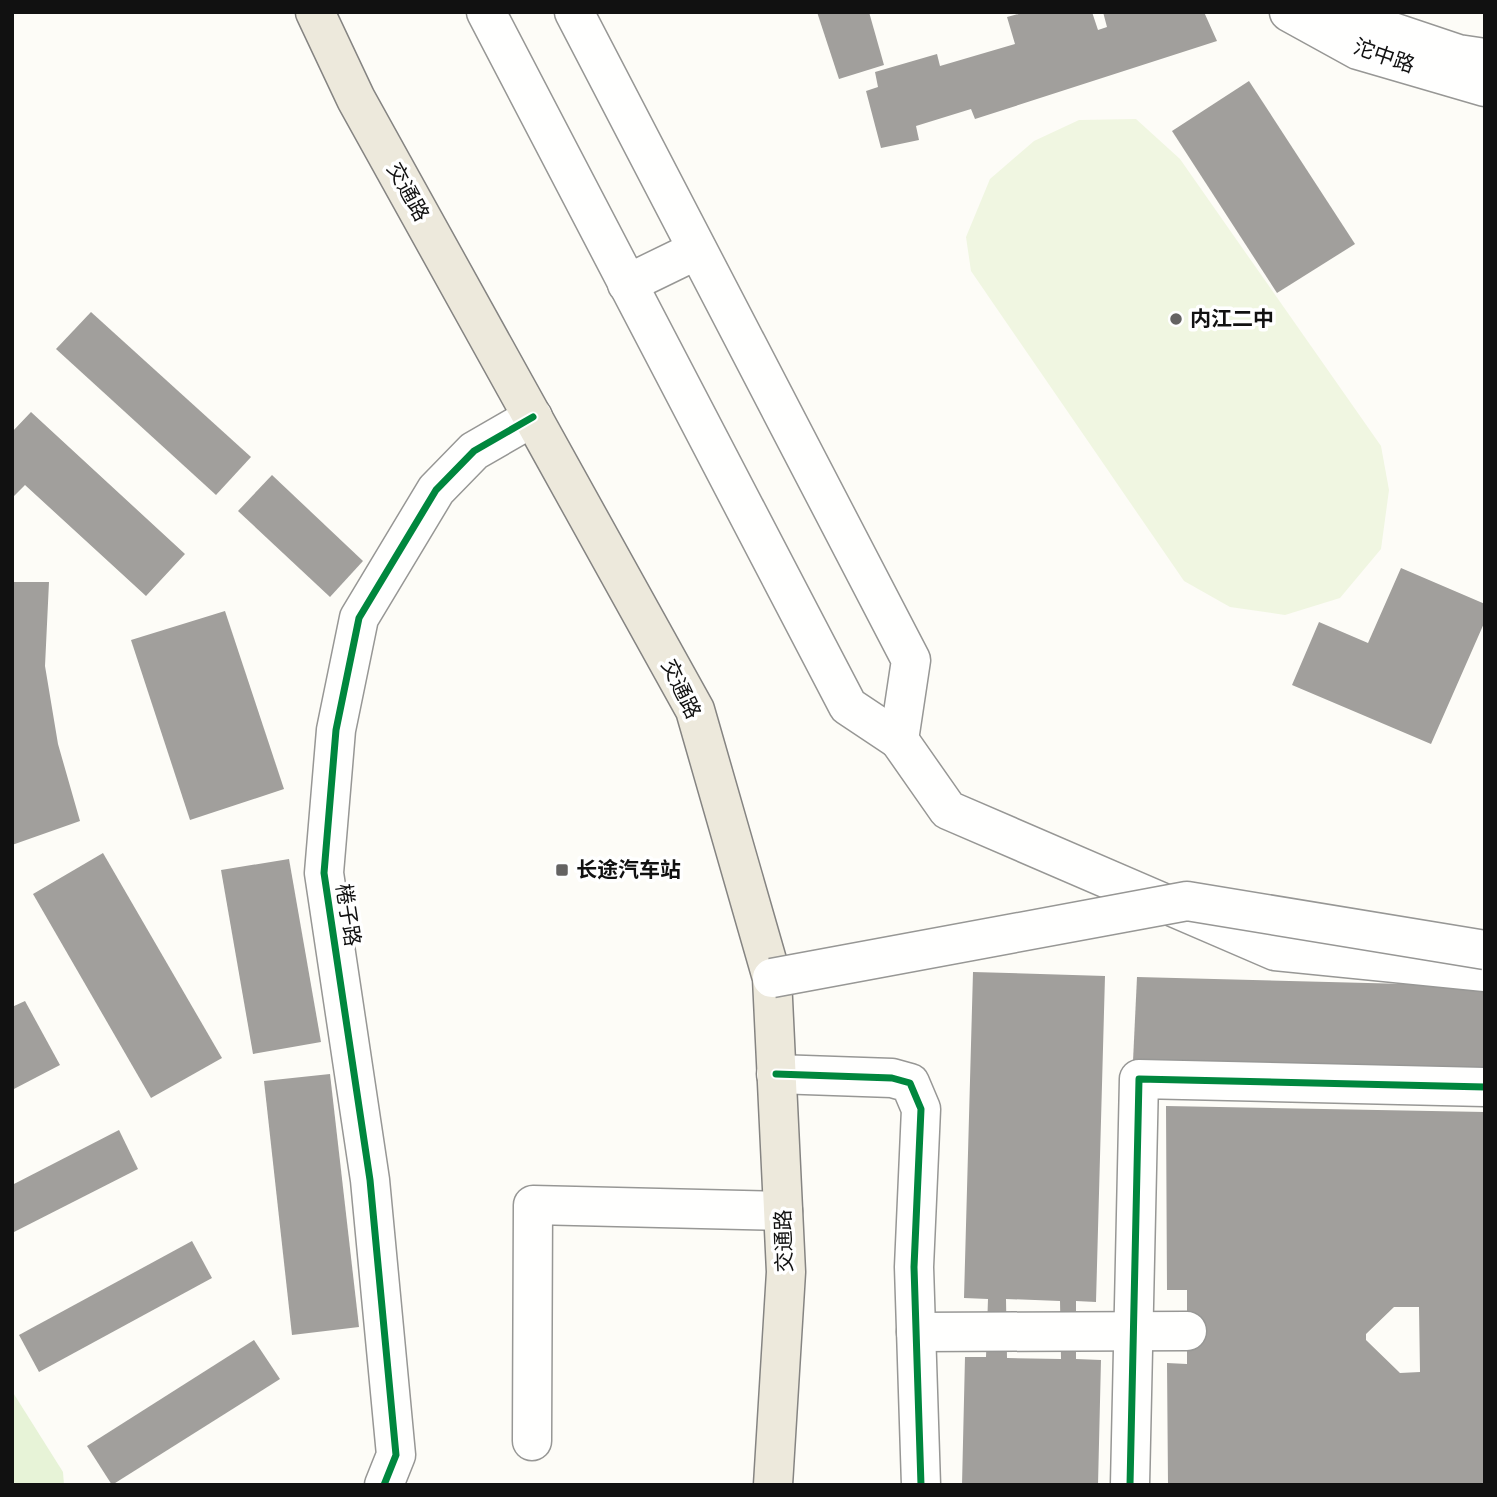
<svg xmlns="http://www.w3.org/2000/svg" width="1497" height="1497" font-family="'PT Serif','Noto Sans SC',serif">
<style>
.green{fill:#e7f3d7}
.pitch{fill:#f0f6e1}
.building{fill:#a19f9c;fill-rule:evenodd}
.lines{fill:none;stroke-linecap:round;stroke-linejoin:round}
.minor-casing{stroke:#979795;stroke-width:41}
.major-casing{stroke:#858482;stroke-width:41}
.minor{stroke:#fffffe;stroke-width:38}
.major{stroke:#ede9dc;stroke-width:38}
.minor-bridge-casing{stroke:#979795;stroke-width:41;stroke-linecap:butt}
.minor-bridge{stroke:#fffffe;stroke-width:38}
.cycleway-casing{stroke:#fff;stroke-width:11}
.cycleway{stroke:#00873e;stroke-width:7}
.poi-dot{fill:#646362;stroke:#fff;stroke-width:2.5}
.labels{text-anchor:middle;stroke-width:7;stroke-linejoin:round;paint-order:stroke}
.street-label{font-size:21px;fill:#111;stroke:#fff}
.poi-label{font-size:21px;font-weight:bold;fill:#111;stroke:#fff;text-anchor:start}
</style>
<rect width="100%" height="100%" fill="#fdfcf7"/>
<path class="green" d="M12 1391 63 1472 64 1485H12Z"/>
<path class="pitch" d="M1136 119 1180 159 1381 446 1389 490 1381 549 1340 598 1285 615 1230 607 1184 581 971 271 966 237 990 179 1034 141 1079 120Z"/>
<g class="building">
<path d="M817 12H869L884 65 839 79Z"/>
<path d="M1026 12H1092L1098 30 1107 27 1103 12H1204L1217 41 975 119 971 109 916 126 919 140 881 148 866 91 878 87 875 72 937 54 940 66 1015 44 1007 17Z"/>
<path d="M1249 81 1355 244 1277 293 1172 131Z"/>
<path d="M91 312 251 457 216 495 56 349Z"/>
<path d="M31 412 185 554 146 596 25 485 12 498V432Z"/>
<path d="M272 475 363 561 330 597 238 511Z"/>
<path d="M1401 568 1485 604V621L1431 744 1292 685 1319 622 1368 643Z"/>
<path d="M12 582H49L45 666 58 744 80 821 12 845Z"/>
<path d="M225 611 284 789 190 820 131 640Z"/>
<path d="M103 853 222 1058 151 1098 33 894Z"/>
<path d="M289 859 321 1042 253 1054 221 870Z"/>
<path d="M973 972 1105 976 1096 1302 1076 1301V1359L1101 1360 1098 1485H962L965 1357H986L988 1299 964 1298ZM1006 1299 1060 1301 1061 1359 1007 1358Z"/>
<path d="M1137 977 1485 986V1072L1133 1061Z"/>
<path d="M25 1001 60 1065 12 1090V1007Z"/>
<path d="M330 1074 359 1327 292 1335 264 1081Z"/>
<path d="M1166 1106 1485 1112V1485H1168L1167 1363 1187 1364V1290H1167ZM1394 1307H1419L1420 1372 1400 1373 1366 1340V1334Z"/>
<path d="M119 1130 138 1169 12 1233V1185Z"/>
<path d="M192 1241 212 1278 39 1372 19 1335Z"/>
<path d="M254 1340 280 1379 112 1485 87 1446Z"/>
</g>
<g class="lines">
<defs>
<g id="minor">
<path d="M486 12 848 706 899 740"/>
<path d="M574 12 911 660 899 740 948 810 1275 951 1485 972"/>
<path d="M1289 12 1358 50 1485 87"/>
<path d="M1345 16 1458 54 1485 58"/>
<path d="M627 284 697 250"/>
<path d="M776 1074 892 1078 910 1083 921 1109 914 1267 921 1485"/>
<path d="M916 1332 1187 1331"/>
<path d="M532 1441 533 1205 783 1211"/>
<path d="M384 1485 396 1455 370 1180 324 873 336 730 359 618 436 490 474 451 533 417"/>
<path d="M1130 1485 1139 1079 1485 1087"/>
</g>
<path id="major" d="M315 12 356 99 695 710 772 978 786 1272 773 1485"/>
</defs>
<use href="#minor" class="minor-casing"/>
<use href="#major" class="major-casing"/>
<use href="#minor" class="minor"/>
<use href="#major" class="major"/>
<defs>
<path id="minor-bridge" d="M772 978 1187 901 1485 950"/>
</defs>
<use href="#minor-bridge" class="minor-bridge-casing"/>
<use href="#minor-bridge" class="minor-bridge"/>
<defs>
<g id="cycleway">
<path d="M776 1074 892 1078 910 1083 921 1109 914 1267 921 1485"/>
<path d="M384 1485 396 1455 370 1180 324 873 336 730 359 618 436 490 474 451 533 417"/>
<path d="M1130 1485 1139 1079 1485 1087"/>
</g>
</defs>
<use href="#cycleway" class="cycleway-casing"/>
<use href="#cycleway" class="cycleway"/>
</g>
<g class="poi-dot">
<circle cx="1176" cy="319" r="7"/>
<rect x="555" y="863" width="14" height="14" rx="3.5"/>
</g>
<g class="labels">
<g class="street-label">
<text transform="translate(1384 56) rotate(19)" y="7">沱中路</text>
<text transform="translate(408 192) rotate(61)" y="7">交通路</text>
<text transform="translate(681 689) rotate(64)" y="7">交通路</text>
<text transform="translate(348 915) rotate(81)" y="7">棬子路</text>
<text transform="translate(784 1241) rotate(-92)" y="7">交通路</text>
</g>
<g class="poi-label">
<text x="1190" y="326">内江二中</text>
<text x="576" y="877">长途汽车站</text>
</g>
</g>
<rect width="1497" height="1497" fill="none" stroke="#111111" stroke-width="28"/>
</svg>
